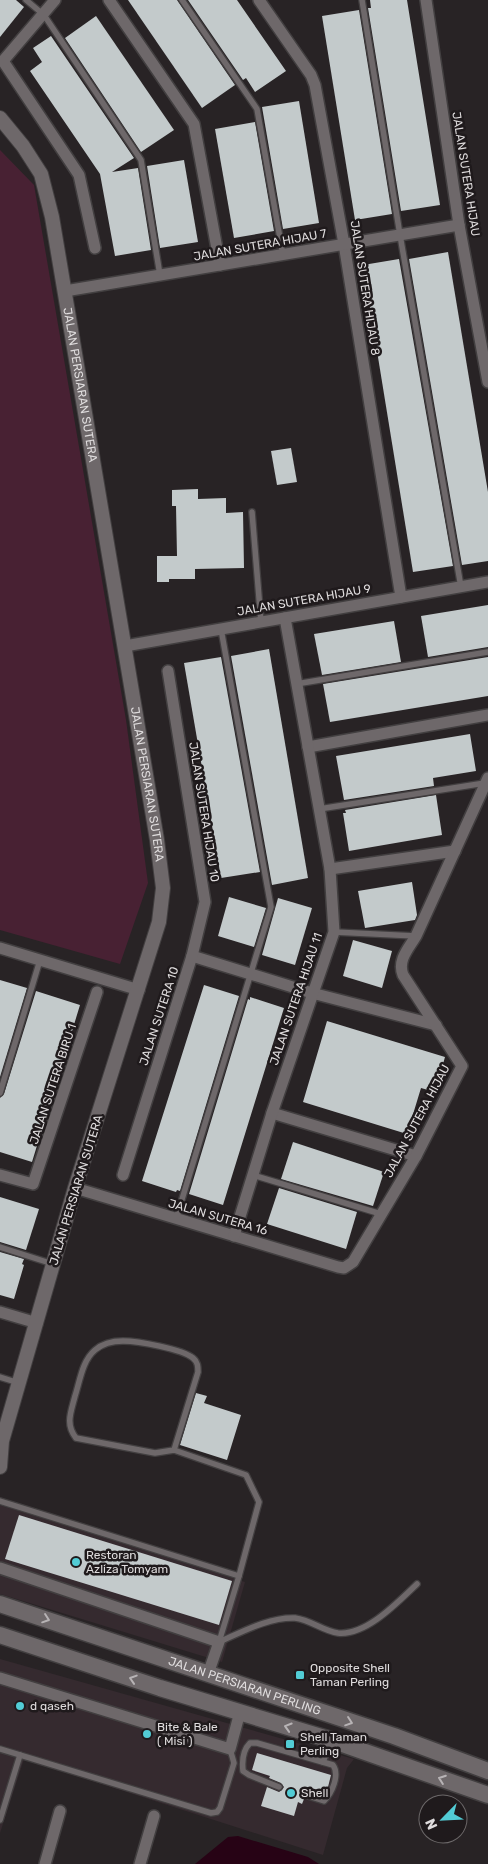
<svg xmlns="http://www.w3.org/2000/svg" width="488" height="1864" font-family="Rubik,sans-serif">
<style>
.built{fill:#352a2f}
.green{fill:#482133}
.water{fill:#270315}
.building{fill:#c3cacb}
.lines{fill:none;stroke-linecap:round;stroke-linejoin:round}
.service-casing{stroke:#423f40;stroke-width:8}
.minor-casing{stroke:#423f40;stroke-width:14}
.tertiary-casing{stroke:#423f40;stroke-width:16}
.secondary-casing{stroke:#423f40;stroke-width:19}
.service{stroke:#6e686a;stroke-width:5.5}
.minor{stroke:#6e686a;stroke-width:11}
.tertiary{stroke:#6e686a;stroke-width:14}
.secondary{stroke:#6e686a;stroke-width:16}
.oneway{stroke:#b7b3b5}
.poi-dot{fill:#52ccd5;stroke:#1f1a1c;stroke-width:2}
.labels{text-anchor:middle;stroke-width:5;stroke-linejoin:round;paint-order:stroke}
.street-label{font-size:12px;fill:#dfdcdd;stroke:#1f1a1c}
.poi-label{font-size:12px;fill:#dfdcdd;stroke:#1f1a1c;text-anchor:start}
</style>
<rect width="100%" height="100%" fill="#282325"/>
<g class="built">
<path d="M0 1505 245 1582 222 1662 0 1594Z"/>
<path d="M0 1659 354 1759 347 1768 323 1855 24 1759 0 1833Z"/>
</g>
<path class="green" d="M0 150 34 185 126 720 148 883 120 964 0 930Z"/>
<path class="water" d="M238 1836 308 1857 319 1864H195L228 1837Z"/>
<g class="building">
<path d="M0 0H16L24 7 0 37Z"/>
<path d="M128 0H177L235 85 202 108Z"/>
<path d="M188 0H237L286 71 255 92 246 78 243 80Z"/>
<path d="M370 0H407L440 205 401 211 368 8H371Z"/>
<path d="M359 10 392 214 355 220 322 16Z"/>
<path d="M96 16 174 130 141 152 65 38Z"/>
<path d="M51 36 134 158 112 172 138 168 151 250 115 256 100 174 30 71 42 62 33 48Z"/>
<path d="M299 101 319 223 283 229 262 107Z"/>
<path d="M255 122 274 231 234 238 215 129Z"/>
<path d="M184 160 198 242 160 248 147 166Z"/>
<path d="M448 252 488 492V561L462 565 409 259Z"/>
<path d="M399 259 453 566 413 572 363 265Z"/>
<path d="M291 448 297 482 277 485 271 451Z"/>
<path d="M198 489V499L226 498V513L243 512 244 568 195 569V579H169V582H157V556H177L176 506H172V490Z"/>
<path d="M488 605V647L428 657 421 616Z"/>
<path d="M394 621 401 662 322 675 314 634Z"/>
<path d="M269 649 308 878 272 885 231 656Z"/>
<path d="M221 657 260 872 221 878 184 663Z"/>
<path d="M488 657V696L330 722 323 684Z"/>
<path d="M470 734 476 771 433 778 434 786 344 800 336 756Z"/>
<path d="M436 795 442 835 349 851 343 813H346L345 810Z"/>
<path d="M412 882 417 915 415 920 365 928 358 891Z"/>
<path d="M229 897 266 908 254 947 218 936Z"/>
<path d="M278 898 312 908 295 965 262 955Z"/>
<path d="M353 940 392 951 382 988 343 976Z"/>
<path d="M0 980 27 988 0 1077Z"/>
<path d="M204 985 239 996 180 1191 177 1190 176 1192 142 1181Z"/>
<path d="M36 991 80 1005 32 1162 0 1152V1098L4 1094Z"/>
<path d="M250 997 284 1008 223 1205 189 1194 248 999 250 1000Z"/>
<path d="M327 1021 445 1057 435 1092 421 1088 407 1134 303 1102Z"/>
<path d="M293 1142 384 1172 373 1206 281 1179Z"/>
<path d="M279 1188 357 1212 346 1249 267 1224Z"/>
<path d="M0 1197 39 1209 26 1250 0 1242Z"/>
<path d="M0 1252 24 1259 22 1264 24 1265 14 1299 0 1295Z"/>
<path d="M196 1393 207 1396 204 1403 241 1415 227 1460 180 1445Z"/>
<path d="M19 1515 232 1581 219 1625 5 1559Z"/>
<path d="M257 1753 331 1775 328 1787 325 1792 307 1787 306 1791H302L300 1796 304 1799 302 1804 298 1802 294 1816 261 1806 267 1787 279 1792 282 1790 284 1787 281 1783 269 1778 270 1776 252 1770Z"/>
</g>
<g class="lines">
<defs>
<g id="service">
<path d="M26 0 44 15 141 160 160 275"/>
<path d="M182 0 257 109 283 255"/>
<path d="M362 0 400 235 461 587"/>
<path d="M252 512 261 622"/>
<path d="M296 684 488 652"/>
<path d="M319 809 485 783"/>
<path d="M334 932 416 936"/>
<path d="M0 1093 40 960"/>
<path d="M253 1175 381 1214"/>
<path d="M176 1219 271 907 221 629"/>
<path d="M0 1247 53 1264"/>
<path d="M0 1377 19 1383"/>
<path d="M174 1450 198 1372C198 1367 198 1362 193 1358 182 1349 138 1341 123 1341 113 1341 102 1344 95 1350 82 1361 80 1381 75 1396 71 1412 65 1424 76 1438L155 1453 174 1450 246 1475 259 1502 239 1576 219 1642"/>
<path d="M0 1501 239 1576"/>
<path d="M219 1642C242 1632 269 1617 295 1618 311 1620 323 1631 338 1633 366 1636 398 1602 417 1584"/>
<path d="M0 1749 211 1813 217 1812 220 1808 234 1763 230 1749"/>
<path d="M323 1762 331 1741"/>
<path d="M279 1787 249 1775 243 1771C242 1762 243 1750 250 1743H257L333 1765C340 1775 332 1793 324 1801L305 1795"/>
<path d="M0 1820 20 1755"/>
</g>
<g id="minor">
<path d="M55 0 3 61 79 175 95 248"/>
<path d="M109 0 194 124 220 265"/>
<path d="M259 0 311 75 315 85 344 244 401 597"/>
<path d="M426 0 459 225 488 382"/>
<path d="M65 291 459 225"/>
<path d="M125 646 488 582"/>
<path d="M308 747 488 715"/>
<path d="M330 869 455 851"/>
<path d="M0 948 139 990"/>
<path d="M192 956 312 993 436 1025"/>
<path d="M272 1113 416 1156"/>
<path d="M0 1175 33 1184 97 992"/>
<path d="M123 1175 192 956 205 902 168 671"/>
<path d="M75 1188 338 1267 344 1268 353 1262 416 1156 462 1066 403 975C397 960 409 948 416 936L488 778"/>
<path d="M234 1236 272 1113 334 932 330 869 285 618"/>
<path d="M0 1312 37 1323"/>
<path d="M0 1568 219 1642 208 1674"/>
<path d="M0 1678 230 1749 240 1712"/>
<path d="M45 1864 60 1811"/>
<path d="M140 1864 154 1816"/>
</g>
<g id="tertiary">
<path id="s1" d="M0 118 23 146 41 174 52 217 157 840 163 888 159 922 75 1188 2 1441 0 1467"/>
</g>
<g id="secondary">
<path id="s2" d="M0 1604 394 1736 488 1771"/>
<path d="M0 1635 160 1688 331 1740 488 1795"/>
</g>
</defs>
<use href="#service" class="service-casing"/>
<use href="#minor" class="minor-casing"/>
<use href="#tertiary" class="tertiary-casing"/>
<use href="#secondary" class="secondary-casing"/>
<use href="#service" class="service"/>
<use href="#minor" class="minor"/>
<use href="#tertiary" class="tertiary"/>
<use href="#secondary" class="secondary"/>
</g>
<defs><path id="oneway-chevron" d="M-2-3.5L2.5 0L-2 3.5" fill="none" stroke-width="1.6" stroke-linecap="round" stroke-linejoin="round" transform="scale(1.25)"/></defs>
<g class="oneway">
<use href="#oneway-chevron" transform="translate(46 1619) rotate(19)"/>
<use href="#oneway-chevron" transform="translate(133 1679) rotate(-162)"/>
<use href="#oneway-chevron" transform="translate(349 1722) rotate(19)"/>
<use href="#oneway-chevron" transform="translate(288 1727) rotate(-163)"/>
<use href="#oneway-chevron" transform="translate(442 1779) rotate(-160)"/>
</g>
<g class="poi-dot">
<circle cx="76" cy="1562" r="5"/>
<rect x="295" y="1670" width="10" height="10" rx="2.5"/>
<circle cx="20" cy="1706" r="5"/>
<circle cx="147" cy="1734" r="5"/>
<rect x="285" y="1739" width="10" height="10" rx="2.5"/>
<circle cx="291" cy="1793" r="5"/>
</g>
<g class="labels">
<g class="street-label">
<text transform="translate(466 174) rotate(81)" y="4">JALAN SUTERA HIJAU</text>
<text transform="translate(260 245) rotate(-10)" y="4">JALAN SUTERA HIJAU 7</text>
<text transform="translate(365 288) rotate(81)" y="4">JALAN SUTERA HIJAU 8</text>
<text dy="4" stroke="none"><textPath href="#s1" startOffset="284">JALAN PERSIARAN SUTERA</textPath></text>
<text transform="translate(304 600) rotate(-10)" y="4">JALAN SUTERA HIJAU 9</text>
<text dy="4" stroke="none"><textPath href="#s1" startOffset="689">JALAN PERSIARAN SUTERA</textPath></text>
<text transform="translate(204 812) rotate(81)" y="4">JALAN SUTERA HIJAU 10</text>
<text transform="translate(296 999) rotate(-71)" y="4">JALAN SUTERA HIJAU 11</text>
<text transform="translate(159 1016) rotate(-72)" y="4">JALAN SUTERA 10</text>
<text transform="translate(53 1084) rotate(-72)" y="4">JALAN SUTERA BIRU 1</text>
<text transform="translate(417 1121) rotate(-62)" y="4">JALAN SUTERA HIJAU</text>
<text transform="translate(76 1190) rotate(-73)" y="4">JALAN PERSIARAN SUTERA</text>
<text transform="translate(218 1217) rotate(16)" y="4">JALAN SUTERA 16</text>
<text dy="4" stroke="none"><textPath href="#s2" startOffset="258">JALAN PERSIARAN PERLING</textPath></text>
</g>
<g class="poi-label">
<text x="86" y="1559">Restoran<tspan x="86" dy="14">Azliza Tomyam</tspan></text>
<text x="310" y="1672">Opposite Shell<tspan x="310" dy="14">Taman Perling</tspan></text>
<text x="30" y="1710">d qaseh</text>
<text x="157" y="1731">Bite &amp; Bale<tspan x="157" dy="14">( Misi )</tspan></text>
<text x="300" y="1741">Shell Taman<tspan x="300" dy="14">Perling</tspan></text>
<text x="301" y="1797">Shell</text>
</g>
</g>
<g transform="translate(443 1819) rotate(246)"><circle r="24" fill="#1f1a1c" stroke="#6c6869"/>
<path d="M0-4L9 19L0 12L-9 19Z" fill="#52ccd5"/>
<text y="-8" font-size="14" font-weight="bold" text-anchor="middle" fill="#dfdcdd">N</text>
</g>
</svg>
